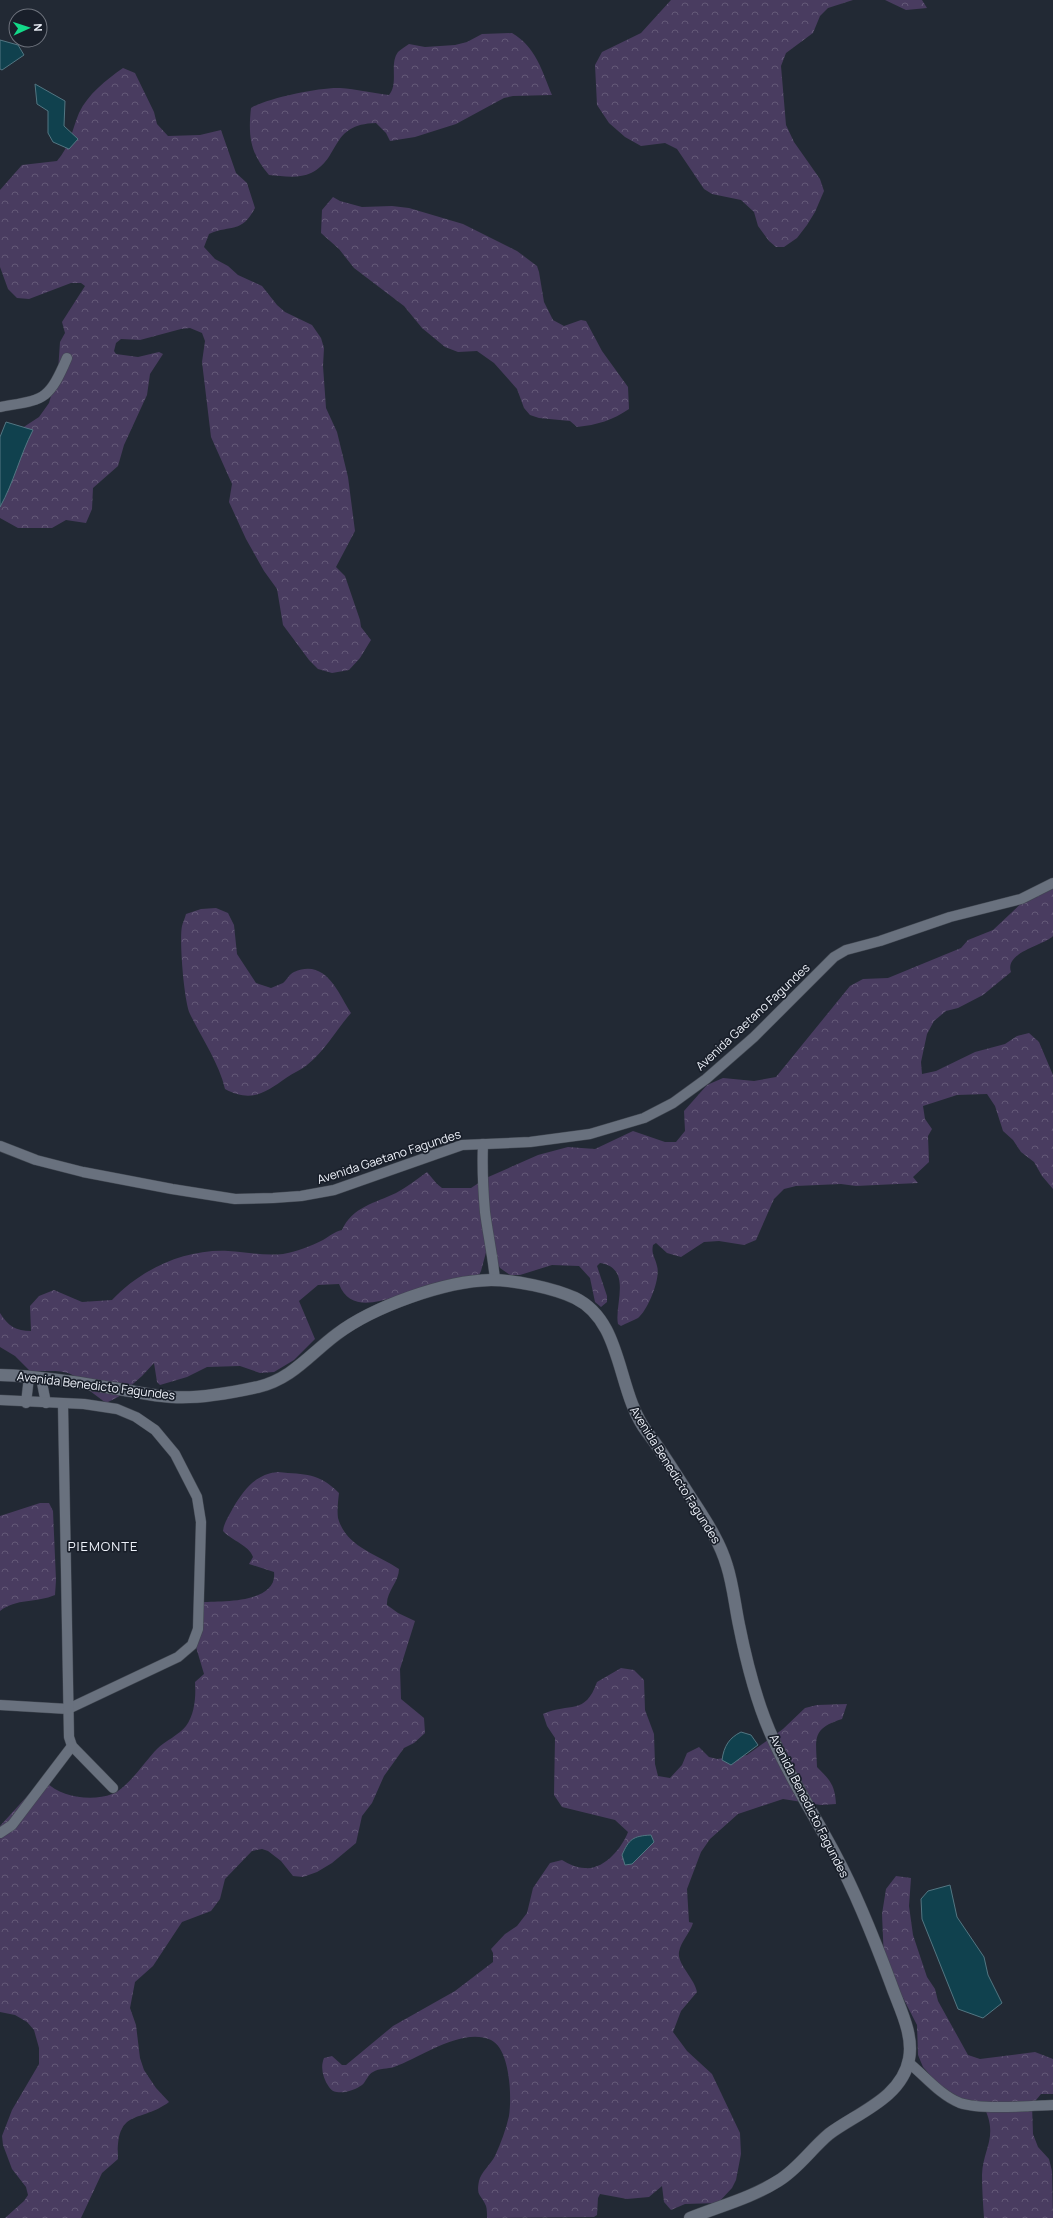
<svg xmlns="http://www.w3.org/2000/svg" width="1053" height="2218" font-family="Manrope,sans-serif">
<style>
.forest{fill:url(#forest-crowns)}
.water{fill:#10414e;stroke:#537682}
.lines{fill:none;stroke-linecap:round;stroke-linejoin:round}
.minor-casing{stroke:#414751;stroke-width:11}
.tertiary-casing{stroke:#414751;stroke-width:13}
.minor{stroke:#69717e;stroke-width:10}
.tertiary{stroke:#69717e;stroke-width:12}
.labels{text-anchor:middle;stroke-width:3.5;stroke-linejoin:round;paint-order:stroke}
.street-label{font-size:12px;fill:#eef2fa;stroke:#191f2a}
.neighbourhood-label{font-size:13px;letter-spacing:1px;fill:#eef2fa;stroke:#191f2a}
</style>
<defs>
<pattern id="forest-crowns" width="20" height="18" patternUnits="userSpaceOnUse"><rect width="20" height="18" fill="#493c60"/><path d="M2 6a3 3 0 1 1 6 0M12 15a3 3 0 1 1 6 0" fill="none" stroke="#645978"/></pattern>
</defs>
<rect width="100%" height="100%" fill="#222934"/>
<g class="forest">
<path d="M671 0H853L828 8 820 16 813 33 786 53 781 66 786 125 794 142 820 179 824 191 815 212 807 225 797 238 784 247H776L769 241 758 226 754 212 741 200 712 194 704 189 677 149 665 143 641 146 625 137 609 123 597 105 595 65 602 52 641 33Z"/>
<path d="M885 0H922L927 8 906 10Z"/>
<path d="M512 33C536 47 542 71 552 95L513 96 504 98 456 124 415 137 390 141 386 133 376 123C329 124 341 159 311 173 299 179 282 176 269 175 250 153 248 136 251 108 267 98 321 87 340 88 356 89 373 93 389 95 399 83 389 64 398 52 401 49 405 47 409 44L425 47 455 45 467 42 482 34Z"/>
<path d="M123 68 135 73 154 112 157 124 168 136 200 135 221 130 236 173 247 183 255 208C241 234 232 224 209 234L204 247 215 259 228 266 238 275 262 286 277 305 285 312 312 325 321 338 324 348 323 366 326 408 337 432 348 477 355 531 336 567 345 576 360 620 361 627 371 640 360 658 349 670 332 673 318 669 309 660 283 625 277 589 264 571 246 539 229 502 232 484 211 437 202 362 205 341 202 333 190 328 181 329 140 340 121 339 116 343 114 351 116 354 138 357 159 352 163 354 150 374 147 395 124 445 118 466 93 488 92 509 86 523 66 520 52 528H18L0 518V450L10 436 39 417 49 403 58 371 60 342 65 333 62 322 85 286 81 283H71L29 299 17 298 8 289 0 267V190L22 165 57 161C70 146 72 130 79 113 88 94 106 80 123 68Z"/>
<path d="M333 197 340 201 362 207 392 206 409 208 463 224 517 251 537 266 539 272 544 302 553 320 564 326 581 320 586 321 602 351 628 387 629 409C613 420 597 425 577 427L570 421 539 418 530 415 524 408 517 389 494 363 477 351 458 352 445 347 422 328 404 306 354 268 339 249 321 233 322 210Z"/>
<path d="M1053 880V936C1045 945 1004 952 1011 972L983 995 958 1008 946 1011 934 1021 927 1034 921 1062 922 1074 936 1071 975 1052 1005 1044 1017 1036 1029 1033 1039 1042 1053 1075V1189L1042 1176 1034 1162 1021 1152 1013 1140 1003 1131 995 1106 987 1094 957 1095 923 1106 925 1119 932 1129 928 1136 929 1162 913 1177 918 1183 856 1186 841 1184 796 1186 784 1189 774 1199 756 1240 744 1245 719 1241 704 1242 681 1257 667 1253 656 1243 653 1245C651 1254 655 1257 657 1266 661 1278 648 1310 638 1318 633 1321 626 1323 621 1326L618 1324C614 1305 633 1268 600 1263L597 1266 607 1296V1302L601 1307 595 1302 590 1278 579 1266 552 1265 520 1275H510L500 1268 488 1245 481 1271 476 1281C458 1284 439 1285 421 1289 395 1294 353 1320 339 1284L318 1285 299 1301 315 1339 294 1360 274 1372 260 1373 240 1366 207 1367 187 1377 160 1385 157 1382 154 1363 142 1376 118 1397 106 1403 90 1391 84 1389C76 1366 52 1372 30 1371L15 1356 0 1347V1313C8 1326 16 1331 31 1331L30 1306 39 1296 54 1290 82 1302 112 1300C141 1269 185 1249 228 1251 247 1252 263 1256 283 1254 296 1252 311 1246 323 1240 330 1236 334 1232 342 1230 352 1207 375 1203 396 1193 407 1187 417 1179 427 1172L437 1184 442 1188H471L486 1178 538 1155 568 1147 595 1149 633 1131 665 1142H676L685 1131 684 1111 707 1085 723 1078 754 1081 776 1077 850 986 863 979 888 978 961 948 968 940 993 930 1029 896Z"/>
<path d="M216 908 228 913 234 925 237 954 256 983 271 988C275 986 279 985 283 983 287 980 289 974 294 972 326 958 338 993 351 1013 336 1030 325 1051 307 1065 301 1070 293 1073 286 1078 265 1093 251 1103 225 1089 219 1063 202 1039 190 1014 184 1002 179 939 182 926 183 922 185 918 186 914L201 909Z"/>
<path d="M278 1472C306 1475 318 1472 339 1493 338 1501 337 1511 338 1518 346 1547 377 1554 399 1569 399 1582 386 1592 387 1605L398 1613 415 1621 400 1669 401 1699 424 1718 425 1733 414 1743 404 1748 384 1776 372 1803 362 1816 356 1843 332 1863 317 1872 303 1877 293 1876 281 1861 268 1851 262 1849 252 1851 225 1879 220 1899 211 1911 182 1922 153 1966 135 1982 130 2008 136 2025 140 2058 144 2070 156 2088 169 2102C139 2124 116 2107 118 2159L102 2173 81 2218H5L24 2201 28 2195 26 2187 12 2169 3 2145 2 2136 12 2110 39 2064V2048L34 2030 27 2022 15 2015 0 2012V1826L39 1783 46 1782C60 1797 92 1802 112 1794 127 1789 146 1760 157 1749 165 1741 179 1735 186 1726 195 1714 196 1696 195 1682L204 1674 196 1647 199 1602C220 1601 278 1604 274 1572L249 1564 253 1557C249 1545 232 1541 223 1531 224 1522 229 1516 233 1508 244 1489 256 1474 278 1472Z"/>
<path d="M40 1503H49L53 1511 56 1580 55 1595C37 1603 16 1598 0 1611V1516Z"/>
<path d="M621 1668 634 1670 644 1680 645 1710 654 1734 655 1764 658 1776 670 1778 682 1765 687 1753 699 1747 709 1757 717 1759 747 1755 783 1729 805 1708 817 1705 847 1704 842 1719C811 1729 816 1738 817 1767 830 1780 835 1785 836 1804L821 1805 783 1799 738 1814 710 1839 701 1852 687 1889 689 1922 693 1923C690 1933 681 1941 679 1952 677 1964 695 1979 697 1992L681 2011 673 2032 687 2051 712 2074 740 2133 741 2154 736 2180 732 2188 718 2203 685 2204 671 2210 664 2202 662 2186 649 2197 627 2199 600 2194 598 2198 597 2215 594 2217 487 2218C487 2214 487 2209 486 2206 481 2194 476 2197 479 2181 481 2172 491 2164 495 2156 501 2143 506 2129 509 2116 512 2096 510 2049 491 2040 461 2027 421 2058 394 2067 388 2069 379 2068 373 2072 368 2074 366 2082 362 2085 354 2091 335 2097 329 2087 323 2078 320 2068 324 2058L332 2056 342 2065H346L393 2026 455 1991 493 1962V1953L491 1949 505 1934 517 1926 527 1913 533 1888 550 1863 562 1860C569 1864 576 1868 585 1868 604 1870 622 1848 628 1832L615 1820 562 1807 554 1795 555 1738 547 1726 543 1714C570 1702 585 1716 597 1682Z"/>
<path d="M896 1876 911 1878 909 1906 913 1935 927 1977 935 1989 938 2001 968 2055 980 2059 1035 2052 1053 2059V2094H1041L1032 2105 1033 2134 1038 2147 1049 2159 1052 2171 1053 2218H984C983 2204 982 2189 982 2175 983 2148 998 2138 985 2109L944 2091 923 2067 918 2055 917 2025 884 1961 882 1914 886 1889Z"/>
</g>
<g class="water">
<path d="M0 40 18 45 24 55 2 70 0 69Z"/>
<path d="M35 84 65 101 64 126 78 139 69 149 53 142 48 133V111L37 104Z"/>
<path d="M6 422 33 430C20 455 14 482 0 507V437Z"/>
<path d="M741 1732 751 1735 758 1745 731 1765 722 1760C724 1746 729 1738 741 1732Z"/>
<path d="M651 1835 654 1842 632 1864 625 1865 622 1855C629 1839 633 1836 651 1835Z"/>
<path d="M950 1885 957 1917 984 1957 988 1975 1002 2003 983 2018 958 2009 922 1919 921 1899 928 1891Z"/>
</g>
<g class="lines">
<defs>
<g id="minor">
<path d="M0 407C44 399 48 402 67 358"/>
<path d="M483 1144C482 1167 483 1189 485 1212 488 1235 493 1257 495 1280"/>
<path d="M0 1146 36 1160 83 1172 172 1189 235 1199 273 1198 301 1196 334 1190 462 1145 530 1142 590 1134 644 1118 673 1103 706 1079 754 1037 834 957 846 950 880 941 950 917 1021 899 1053 883"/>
<path d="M41 1378 46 1403"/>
<path d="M0 1400 84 1404 117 1409 136 1417 155 1430 175 1454 197 1497 201 1522 198 1629 192 1645 178 1657 68 1709 0 1705"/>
<path d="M26 1403 29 1377"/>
<path d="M63 1404 69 1737 72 1746 113 1788"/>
<path d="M0 1833 12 1825 72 1746"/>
<path d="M909 2063C925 2076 940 2095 960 2103 980 2110 1030 2106 1053 2105"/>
</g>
<path id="tertiary" d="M0 1375C37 1376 75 1382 112 1388 132 1391 152 1396 172 1397 200 1399 231 1393 258 1387 292 1379 310 1354 337 1334 373 1307 444 1281 491 1280 515 1280 553 1288 575 1298 624 1322 616 1391 647 1432 661 1450 673 1470 686 1490 701 1514 719 1538 727 1566 733 1585 735 1606 739 1625 747 1665 757 1705 774 1741 792 1781 816 1818 836 1856 858 1897 875 1941 891 1984 899 2007 914 2034 909 2059 902 2098 857 2113 829 2134 811 2149 798 2169 778 2181 751 2198 720 2206 690 2218"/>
</defs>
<use href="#minor" class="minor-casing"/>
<use href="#tertiary" class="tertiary-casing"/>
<use href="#minor" class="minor"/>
<use href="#tertiary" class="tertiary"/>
</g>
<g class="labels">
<g class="street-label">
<text transform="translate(753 1017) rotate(-43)" y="4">Avenida Gaetano Fagundes</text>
<text transform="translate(389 1157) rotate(-18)" y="4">Avenida Gaetano Fagundes</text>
<text transform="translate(96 1386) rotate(7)" y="4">Avenida Benedicto Fagundes</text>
<text transform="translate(675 1475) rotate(58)" y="4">Avenida Benedicto Fagundes</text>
<text transform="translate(809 1806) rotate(63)" y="4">Avenida Benedicto Fagundes</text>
</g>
<g class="neighbourhood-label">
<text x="103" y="1551">PIEMONTE</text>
</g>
</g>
<g transform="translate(28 28) rotate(87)"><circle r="19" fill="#191f2a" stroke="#6e737d"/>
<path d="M0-3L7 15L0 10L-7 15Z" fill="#13d989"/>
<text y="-6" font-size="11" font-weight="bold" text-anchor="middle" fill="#eef2fa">N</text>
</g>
</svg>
